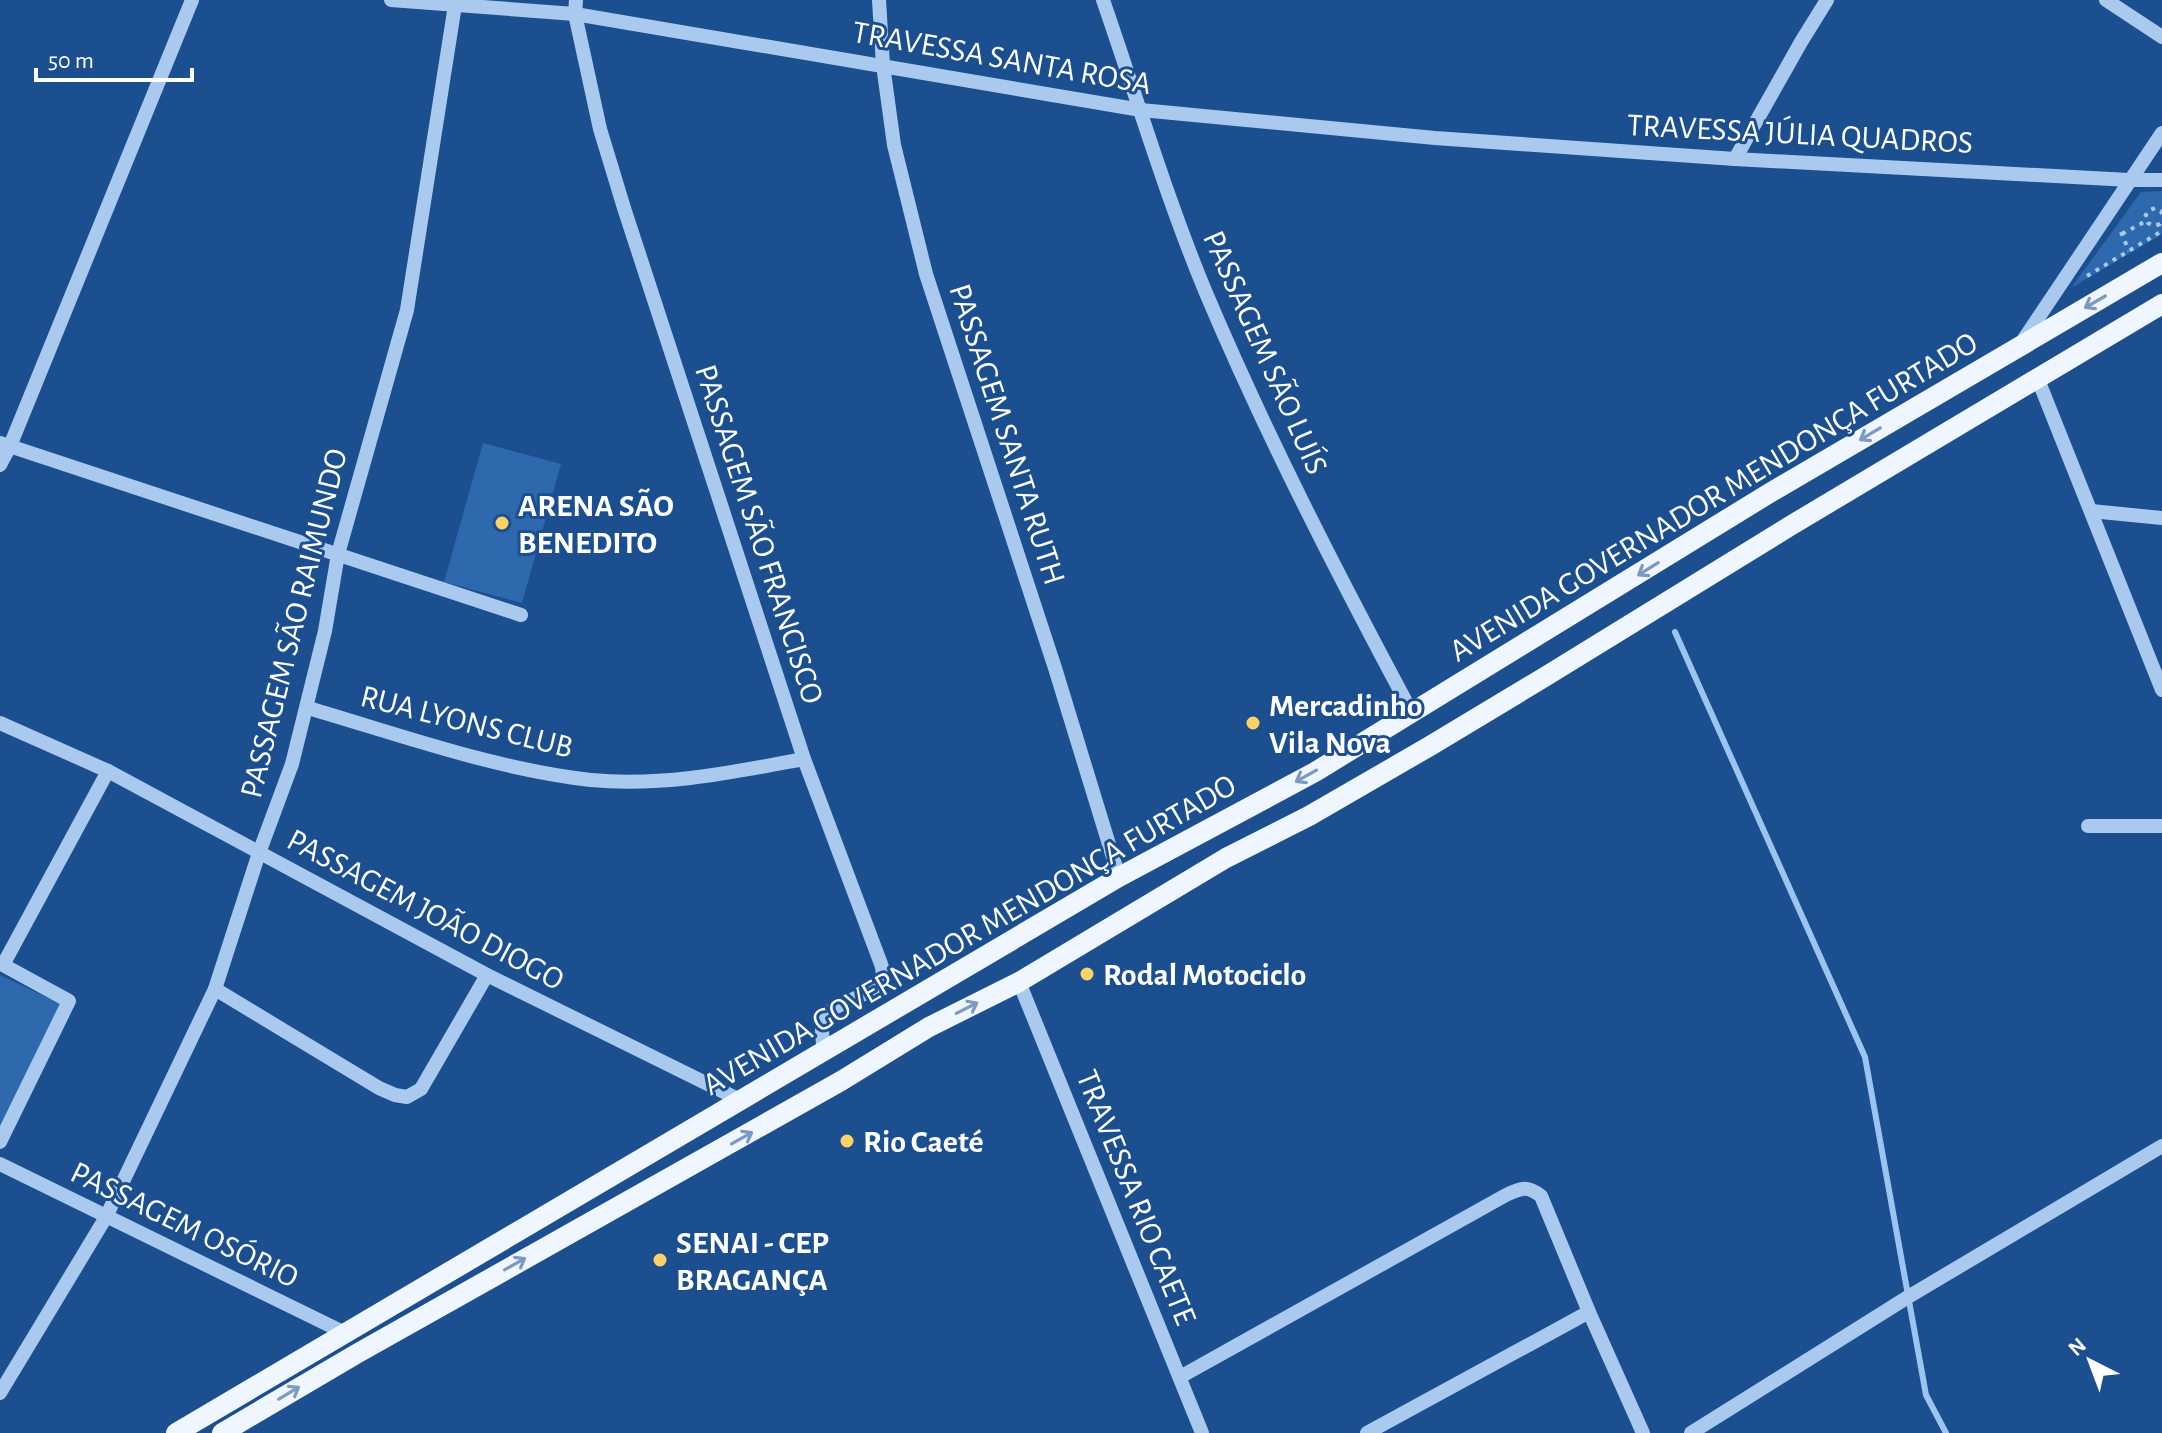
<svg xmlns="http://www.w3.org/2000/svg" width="2162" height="1433" font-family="'Alegreya Sans',sans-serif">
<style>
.green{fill:#2e69ad}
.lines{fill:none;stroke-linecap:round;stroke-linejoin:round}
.stream{stroke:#9cc4f0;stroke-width:6}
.path{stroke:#a9c9ee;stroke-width:4;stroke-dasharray:4 6;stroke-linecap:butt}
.minor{stroke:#a9c9ee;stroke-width:14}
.major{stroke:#f0f6ff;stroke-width:20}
.oneway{stroke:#7b9ac1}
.poi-dot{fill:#ffd166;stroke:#1b4f8f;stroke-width:3}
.labels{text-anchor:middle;stroke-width:6;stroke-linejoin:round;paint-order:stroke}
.street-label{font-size:32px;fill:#fff;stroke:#1b4f8f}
.poi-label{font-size:32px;font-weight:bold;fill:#fff;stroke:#1b4f8f;text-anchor:start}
</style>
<rect width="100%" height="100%" fill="#1b4f8f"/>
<g class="green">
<path d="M2162 191V234L2071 288 2141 192Z"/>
<path d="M483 443 561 464 522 603 444 582Z"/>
<path d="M0 975 61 1004 0 1131Z"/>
</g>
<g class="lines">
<path class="stream" d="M1675 632 1865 1057 1926 1395 1946 1433"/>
<g class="path">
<path d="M2162 214 2161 211 2155 208 2148 211 2145 217 2148 223 2154 226 2160 224 2162 220"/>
<path d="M2121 232 2129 251"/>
<path d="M2122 234 2146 221"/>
<path d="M2087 276 2162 231"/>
</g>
<g class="minor">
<path d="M391 0 575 14 1141 110 1435 138 1735 159 2129 180H2162"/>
<path d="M576 0 575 14 600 129 624 208 804 759 881 964C882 966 883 974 883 977 879 996 834 1000 824 1018 820 1027 823 1042 824 1051"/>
<path d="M879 0 883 65 894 145 926 274 1055 668 1119 877"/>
<path d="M1103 0C1137 98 1166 197 1206 293 1267 437 1338 575 1412 713"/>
<path d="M2106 0 2162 37"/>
<path d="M1735 159 1801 42 1827 0"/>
<path d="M2022 342 2162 133"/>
<path d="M2037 377 2162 690"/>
<path d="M0 443 521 615"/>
<path d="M0 465 10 446 192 0"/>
<path d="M2091 511 2162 518"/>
<path d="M308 708C401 735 494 769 591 780 663 787 734 772 804 759"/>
<path d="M0 723 108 771 487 975 740 1100"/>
<path d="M2088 826H2162"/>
<path d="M1019 982 1202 1433"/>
<path d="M215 989 379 1088 395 1095 407 1097 421 1089 487 975"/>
<path d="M0 1142 69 1001 3 965 108 771"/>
<path d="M0 1164 345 1333"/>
<path d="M1180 1377 1506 1195C1521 1188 1527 1185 1541 1196L1589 1312 1643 1433"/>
<path d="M0 1393 106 1217 215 989 259 853 292 764 325 631 338 554 407 310 455 5"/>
<path d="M1367 1433 1589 1312"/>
<path d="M1691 1433 1908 1297 2162 1146"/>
</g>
<g class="major">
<path d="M176 1433 1119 877 1315 772 1768 494 2162 263"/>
<path d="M222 1433 358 1353 841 1081 929 1027 1019 982 1226 858 1309 816 1430 746 1543 678 1790 526 2162 304"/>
</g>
</g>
<defs><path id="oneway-shaft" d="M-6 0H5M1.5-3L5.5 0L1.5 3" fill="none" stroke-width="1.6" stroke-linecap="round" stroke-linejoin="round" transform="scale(2)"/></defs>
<g class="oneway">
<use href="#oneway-shaft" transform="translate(2095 302) rotate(150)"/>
<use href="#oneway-shaft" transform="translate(1870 434) rotate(149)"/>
<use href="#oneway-shaft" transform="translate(1648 569) rotate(148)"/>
<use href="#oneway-shaft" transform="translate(1306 776) rotate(151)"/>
<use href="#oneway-shaft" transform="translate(967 1008) rotate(-27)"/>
<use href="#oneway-shaft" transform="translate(742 1138) rotate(-29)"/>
<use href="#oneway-shaft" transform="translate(515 1264) rotate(-29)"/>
<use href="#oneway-shaft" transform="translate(289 1393) rotate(-31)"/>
</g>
<g class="poi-dot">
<circle cx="502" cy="523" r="8"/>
<circle cx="1253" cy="723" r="8"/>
<circle cx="1087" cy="974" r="8"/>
<circle cx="847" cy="1141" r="8"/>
<circle cx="660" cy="1260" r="8"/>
</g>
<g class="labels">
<g class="street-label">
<text transform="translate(1002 57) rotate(10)" y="11">TRAVESSA SANTA ROSA</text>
<text transform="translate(1800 133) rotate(3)" y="11">TRAVESSA JÚLIA QUADROS</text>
<text transform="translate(1266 352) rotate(66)" y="11">PASSAGEM SÃO LUÍS</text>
<text transform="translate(1008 434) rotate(72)" y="11">PASSAGEM SANTA RUTH</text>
<text transform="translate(1713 496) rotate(-31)" y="11">AVENIDA GOVERNADOR MENDONÇA FURTADO</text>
<text transform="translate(760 534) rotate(72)" y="11">PASSAGEM SÃO FRANCISCO</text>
<text transform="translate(293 623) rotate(-76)" y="11">PASSAGEM SÃO RAIMUNDO</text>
<text transform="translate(467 721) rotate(14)" y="11">RUA LYONS CLUB</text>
<text transform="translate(426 909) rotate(28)" y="11">PASSAGEM JOÃO DIOGO</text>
<text transform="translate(969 934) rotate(-30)" y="11">AVENIDA GOVERNADOR MENDONÇA FURTADO</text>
<text transform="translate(1137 1197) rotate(68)" y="11">TRAVESSA RIO CAETE</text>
<text transform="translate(185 1224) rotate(26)" y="11">PASSAGEM OSÓRIO</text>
</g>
<g class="poi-label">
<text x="518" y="516">ARENA SÃO<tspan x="518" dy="37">BENEDITO</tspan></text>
<text x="1269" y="716">Mercadinho<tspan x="1269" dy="37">Vila Nova</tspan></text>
<text x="1103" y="985">Rodal Motociclo</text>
<text x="863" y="1152">Rio Caeté</text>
<text x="676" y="1253">SENAI - CEP<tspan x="676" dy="37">BRAGANÇA</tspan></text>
</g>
</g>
<g transform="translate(2090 1361) rotate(318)" stroke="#1b4f8f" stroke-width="6" paint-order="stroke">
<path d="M0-6L14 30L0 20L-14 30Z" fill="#ffffff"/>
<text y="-12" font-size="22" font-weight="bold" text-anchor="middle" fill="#ffffff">N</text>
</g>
<path d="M36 68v12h156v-12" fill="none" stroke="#ffffff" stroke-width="4"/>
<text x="48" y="68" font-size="24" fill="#ffffff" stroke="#1b4f8f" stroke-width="6" paint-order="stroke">50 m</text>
</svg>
